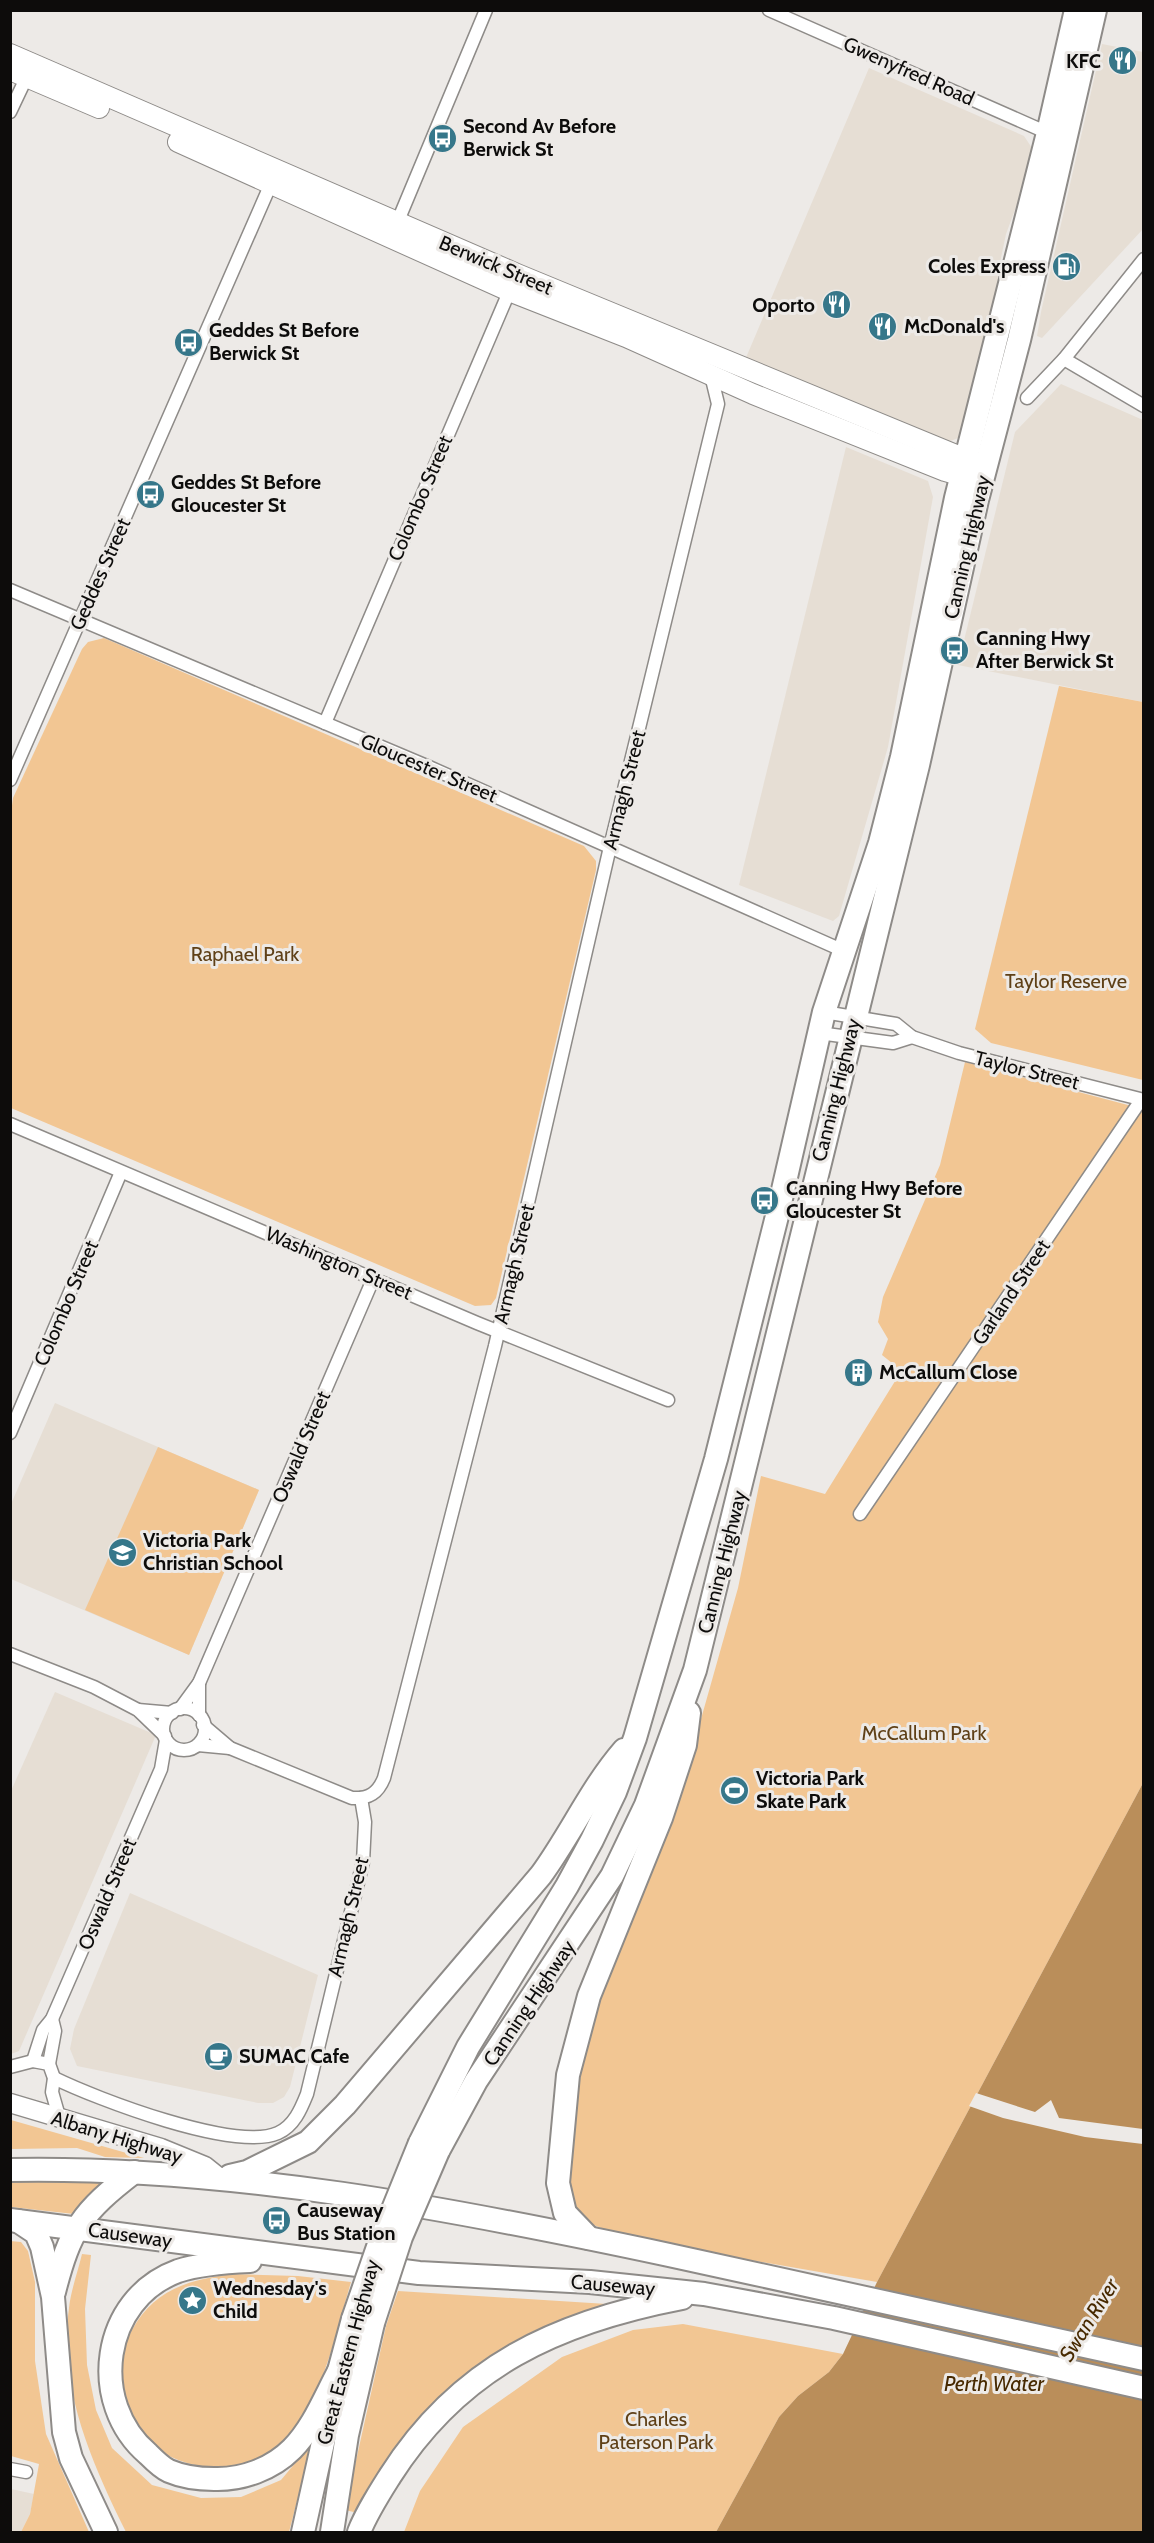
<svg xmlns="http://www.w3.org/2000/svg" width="1154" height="2543" font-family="Cabin,sans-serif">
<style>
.built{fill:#e6ded4}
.green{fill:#f2c693}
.water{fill:#ba8e5a}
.pier{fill:#edeae7}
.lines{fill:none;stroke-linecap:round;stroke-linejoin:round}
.street-casing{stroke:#8e8b88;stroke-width:15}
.secondary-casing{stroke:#8e8b88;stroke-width:21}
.primary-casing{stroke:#8e8b88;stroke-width:22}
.highway-casing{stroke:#8e8b88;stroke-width:26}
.street{stroke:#fff;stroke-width:12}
.secondary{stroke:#fff;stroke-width:18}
.primary{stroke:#fff;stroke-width:20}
.highway{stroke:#fff;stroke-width:22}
.highway-bridge-casing{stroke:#8e8b88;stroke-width:26;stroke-linecap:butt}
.highway-bridge{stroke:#fff;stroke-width:22}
.labels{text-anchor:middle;stroke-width:6;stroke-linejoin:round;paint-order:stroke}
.poi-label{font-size:20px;font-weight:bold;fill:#0d0c0b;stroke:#edeae7;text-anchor:start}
.street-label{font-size:20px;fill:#0d0c0b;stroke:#edeae7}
.park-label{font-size:20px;fill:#5f4017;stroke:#edeae7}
.water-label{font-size:21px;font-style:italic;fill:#472900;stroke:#edeae7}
</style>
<rect width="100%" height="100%" fill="#edeae7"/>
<g class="built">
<path d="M1102 44 1143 52V229L1042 338 1037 336 1041 312Z"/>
<path d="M869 68 1024 136 1032 148 1020 196 1006 234 998 272 997 296 964 430 958 438 948 442 745 360Z"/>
<path d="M1061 384 1143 420V702L958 665 1015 432Z"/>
<path d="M846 447 928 481 933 497 888 747 839 916 833 921 739 885Z"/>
<path d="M55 1403 259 1490 189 1655 11 1579V1504Z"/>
<path d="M55 1692 156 1735 19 2051 11 2054V1791Z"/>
<path d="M130 1893 318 1975 290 2087 284 2097 273 2103H258L77 2066 70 2049 74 2029Z"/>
<path d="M11 2489 34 2494 30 2514 21 2532H11Z"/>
</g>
<g class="green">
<path d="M104 638 584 846 596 861V870L496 1298 491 1305 475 1306 11 1108 10 820 13 798 82 649 88 642Z"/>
<path d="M1059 686 1143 702V1080L991 1043 975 1029Z"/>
<path d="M965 1062 1143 1109V1783L877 2282 634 2240 588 2223 572 2207 568 2191 582 2059 596 1994 688 1765 738 1588 761 1476 825 1494 897 1378 892 1363 882 1355 888 1339 878 1322 883 1297 940 1165Z"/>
<path d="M158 1447 259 1490 189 1655 85 1610Z"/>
<path d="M10 2120H11L144 2158 105 2157 77 2148 11 2149Z"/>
<path d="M11 2177 105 2178 88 2205 74 2214 11 2207Z"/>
<path d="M10 2241 21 2242 28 2251 35 2282V2361L46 2434 89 2532H21L30 2514 39 2464 11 2456Z"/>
<path d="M82 2254 91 2255 85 2309 87 2365 96 2410 112 2448 152 2485 201 2498 241 2497 281 2480 312 2443 289 2532H126C92 2463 58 2388 69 2308 71 2290 78 2271 82 2254Z"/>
<path d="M234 2274 298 2276 351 2282C337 2329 324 2393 293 2431 257 2476 188 2479 146 2440 135 2429 123 2398 122 2383 122 2374 120 2364 121 2355 122 2347 128 2337 132 2330 154 2289 191 2279 234 2274Z"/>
<path d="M398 2291 607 2304 570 2317 507 2348 358 2513 345 2510 386 2326Z"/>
<path d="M683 2324 843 2354 829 2372 798 2396 779 2417 716 2532H404L420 2491 463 2427 562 2357 633 2330Z"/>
</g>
<path class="water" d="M1143 1783V2532H716L779 2417 798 2396 829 2372 843 2354 877 2282Z"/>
<path class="pier" d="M976 2093 1035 2112 1051 2100 1059 2118 1143 2129V2144L1085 2137 1003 2118 969 2106Z"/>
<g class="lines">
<defs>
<g id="street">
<path d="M769 10 1048 133"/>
<path d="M10 112 29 72"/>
<path d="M395 228 486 10"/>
<path d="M1064 359 1144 406"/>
<path d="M1027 398 1064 359 1144 259"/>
<path d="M10 590 429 767 844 951"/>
<path d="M325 723 512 285"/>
<path d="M10 780 273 179"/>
<path d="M824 1012 896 1024 912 1037 959 1053 1144 1100"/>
<path d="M819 1033 893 1043 912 1037"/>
<path d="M10 1124 477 1323 668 1400"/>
<path d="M10 1433 121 1172"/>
<path d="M860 1514 1141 1100"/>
<path d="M10 1654 94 1687 138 1710 165 1736"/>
<circle cx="184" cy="1729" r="21"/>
<path d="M180 1709 199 1683 374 1277"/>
<path d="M138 1710 172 1713"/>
<path d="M199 1715V1683"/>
<path d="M203 1725 230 1748 352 1798C369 1799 378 1793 384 1778L495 1346 610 847 718 404 711 375"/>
<path d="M198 1745 230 1748"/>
<path d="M33 2061 43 2030 52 2019 161 1769 166 1740"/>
<path d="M49 2064 55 2031 52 2019"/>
<path d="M10 2067 33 2061 49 2064 54 2078 52 2092 60 2120"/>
<path d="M54 2078C97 2099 235 2152 278 2133 294 2126 301 2109 307 2094L363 1862 365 1822 361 1798"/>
<path d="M10 2469 26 2472"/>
</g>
<path id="secondary" d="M10 2103 161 2148 205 2166 220 2178"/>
<g id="primary">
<path d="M10 54 517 274 980 465"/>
<path d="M10 70 99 108"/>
<path d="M178 142 509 291 626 337 753 394 945 471 976 480"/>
</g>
<g id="highway">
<path d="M420 2143 468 2047 567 1886 592 1840 615 1792 635 1738 716 1459 777 1216 824 1012 880 843 902 757 956 498 1048 133 1076 10"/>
<path d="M438 2151 476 2081 612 1876 646 1805 695 1670 918 765 977 500 1019 340 1095 10"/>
<path d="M10 2170C232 2166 453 2209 669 2255 827 2289 985 2324 1144 2359"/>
<path d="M230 2176 247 2172 308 2142 345 2105 541 1875C571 1834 591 1788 624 1750"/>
<path d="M10 2220 419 2273 590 2282 704 2294 834 2318 1144 2388"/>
<path d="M18 2221 36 2233 42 2247 53 2297 64 2432 71 2458 106 2532"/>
<path d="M589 2238 565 2213 558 2183 568 2075 589 1996 661 1818 685 1745 689 1713"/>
<path d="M250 2261C227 2262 199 2264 178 2271 101 2299 88 2403 148 2454 154 2460 162 2468 169 2471 183 2477 199 2479 214 2479 242 2480 272 2469 292 2449 313 2428 325 2397 339 2371"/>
<path d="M54 2292C70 2229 82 2212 134 2172"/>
<path d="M303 2532 339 2371 353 2319"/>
<path d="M332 2532 347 2435 373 2323"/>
<path d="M359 2532C367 2512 378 2495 390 2476 460 2366 557 2322 682 2298"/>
</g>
</defs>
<use href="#street" class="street-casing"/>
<use href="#secondary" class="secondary-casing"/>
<use href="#primary" class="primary-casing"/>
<use href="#highway" class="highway-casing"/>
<use href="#street" class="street"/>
<use href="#secondary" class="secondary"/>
<use href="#primary" class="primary"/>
<use href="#highway" class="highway"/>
<defs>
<g id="highway-bridge">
<path d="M353 2319 379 2244 420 2143"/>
<path d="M373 2323 401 2237 438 2151"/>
</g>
</defs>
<use href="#highway-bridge" class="highway-bridge-casing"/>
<use href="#highway-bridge" class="highway-bridge"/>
</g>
<defs>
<symbol id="restaurant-disc" viewBox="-11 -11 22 22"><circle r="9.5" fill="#36778a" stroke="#edeae7"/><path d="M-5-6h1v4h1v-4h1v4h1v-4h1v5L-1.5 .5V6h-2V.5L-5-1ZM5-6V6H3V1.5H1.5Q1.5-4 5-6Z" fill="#fff"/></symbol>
<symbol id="bus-disc" viewBox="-11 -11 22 22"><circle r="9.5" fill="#36778a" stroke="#edeae7"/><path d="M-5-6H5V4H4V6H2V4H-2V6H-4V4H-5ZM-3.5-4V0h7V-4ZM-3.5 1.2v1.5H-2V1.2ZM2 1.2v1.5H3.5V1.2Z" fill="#fff"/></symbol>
<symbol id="fuel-disc" viewBox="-11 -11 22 22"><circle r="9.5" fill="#36778a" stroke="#edeae7"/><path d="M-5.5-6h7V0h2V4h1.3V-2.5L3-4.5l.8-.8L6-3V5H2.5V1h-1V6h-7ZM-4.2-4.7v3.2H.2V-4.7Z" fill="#fff"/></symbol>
<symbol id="building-disc" viewBox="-11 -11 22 22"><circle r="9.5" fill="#36778a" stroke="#edeae7"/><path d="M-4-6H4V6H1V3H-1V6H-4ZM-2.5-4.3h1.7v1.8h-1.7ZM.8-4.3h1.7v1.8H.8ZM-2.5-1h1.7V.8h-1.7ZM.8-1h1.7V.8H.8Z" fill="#fff"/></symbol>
<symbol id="school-disc" viewBox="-11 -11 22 22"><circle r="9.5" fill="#36778a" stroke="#edeae7"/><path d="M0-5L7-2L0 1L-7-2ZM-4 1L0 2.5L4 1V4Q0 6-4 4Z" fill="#fff"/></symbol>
<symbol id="stadium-disc" viewBox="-11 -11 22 22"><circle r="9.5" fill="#36778a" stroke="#edeae7"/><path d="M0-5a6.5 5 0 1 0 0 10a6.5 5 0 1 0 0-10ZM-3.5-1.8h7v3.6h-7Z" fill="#fff"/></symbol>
<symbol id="cafe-disc" viewBox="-11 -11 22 22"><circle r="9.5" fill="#36778a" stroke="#edeae7"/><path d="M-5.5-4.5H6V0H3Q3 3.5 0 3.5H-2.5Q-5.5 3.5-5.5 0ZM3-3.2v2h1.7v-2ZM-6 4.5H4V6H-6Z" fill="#fff"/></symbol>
<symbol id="sight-disc" viewBox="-11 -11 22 22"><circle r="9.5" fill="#36778a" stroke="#edeae7"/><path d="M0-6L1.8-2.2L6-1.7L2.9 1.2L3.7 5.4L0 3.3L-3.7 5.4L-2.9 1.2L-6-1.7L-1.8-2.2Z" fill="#fff"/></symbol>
</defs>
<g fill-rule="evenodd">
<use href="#restaurant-disc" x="1106" y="44" width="33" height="33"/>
<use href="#bus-disc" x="426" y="122" width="33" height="33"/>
<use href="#fuel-disc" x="1050" y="250" width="33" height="33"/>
<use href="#restaurant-disc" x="820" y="288" width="33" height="33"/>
<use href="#restaurant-disc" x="866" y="310" width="33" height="33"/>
<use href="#bus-disc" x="172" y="326" width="33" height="33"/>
<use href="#bus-disc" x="134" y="478" width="33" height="33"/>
<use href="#bus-disc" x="938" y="634" width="33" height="33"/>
<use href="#bus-disc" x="748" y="1184" width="33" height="33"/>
<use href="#building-disc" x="842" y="1356" width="33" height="33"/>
<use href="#school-disc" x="106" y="1536" width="33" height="33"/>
<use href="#stadium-disc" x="718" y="1774" width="33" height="33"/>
<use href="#cafe-disc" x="202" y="2040" width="33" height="33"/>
<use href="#bus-disc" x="260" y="2204" width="33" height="33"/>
<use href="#sight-disc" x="176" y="2284" width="33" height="33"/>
</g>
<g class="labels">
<g class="poi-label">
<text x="1101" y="68" text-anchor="end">KFC</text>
<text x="463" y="133">Second Av Before<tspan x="463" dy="23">Berwick St</tspan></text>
<text x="1046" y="273" text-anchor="end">Coles Express</text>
<text x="815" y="312" text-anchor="end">Oporto</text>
<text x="904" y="333">McDonald's</text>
<text x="209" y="337">Geddes St Before<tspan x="209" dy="23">Berwick St</tspan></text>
<text x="171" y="489">Geddes St Before<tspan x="171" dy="23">Gloucester St</tspan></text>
<text x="976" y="645">Canning Hwy<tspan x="976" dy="23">After Berwick St</tspan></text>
<text x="786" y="1195">Canning Hwy Before<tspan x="786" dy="23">Gloucester St</tspan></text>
<text x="879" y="1379">McCallum Close</text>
<text x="143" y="1547">Victoria Park<tspan x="143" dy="23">Christian School</tspan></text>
<text x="756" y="1785">Victoria Park<tspan x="756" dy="23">Skate Park</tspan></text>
<text x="239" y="2063">SUMAC Cafe</text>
<text x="297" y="2217">Causeway<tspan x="297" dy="23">Bus Station</tspan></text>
<text x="213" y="2295">Wednesday's<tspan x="213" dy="23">Child</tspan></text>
</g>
<g class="street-label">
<text transform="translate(909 71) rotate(24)" y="7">Gwenyfred Road</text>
<text transform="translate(496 265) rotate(23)" y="7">Berwick Street</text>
<text transform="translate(420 498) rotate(-67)" y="7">Colombo Street</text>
<text transform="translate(967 547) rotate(-77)" y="7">Canning Highway</text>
<text transform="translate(100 574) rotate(-66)" y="7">Geddes Street</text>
<text transform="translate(429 768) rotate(23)" y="7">Gloucester Street</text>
<text transform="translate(624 790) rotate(-76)" y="7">Armagh Street</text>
<text transform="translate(1027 1070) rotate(14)" y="7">Taylor Street</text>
<text transform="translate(836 1090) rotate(-76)" y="7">Canning Highway</text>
<text transform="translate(339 1263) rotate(23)" y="7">Washington Street</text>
<text transform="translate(514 1264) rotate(-77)" y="7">Armagh Street</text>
<text transform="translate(1011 1292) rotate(-56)" y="7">Garland Street</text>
<text transform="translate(66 1303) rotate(-67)" y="7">Colombo Street</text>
<text transform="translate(301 1447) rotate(-67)" y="7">Oswald Street</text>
<text transform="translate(722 1562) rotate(-76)" y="7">Canning Highway</text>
<text transform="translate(107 1894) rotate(-67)" y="7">Oswald Street</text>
<text transform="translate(348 1917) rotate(-77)" y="7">Armagh Street</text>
<text transform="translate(529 2003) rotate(-56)" y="7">Canning Highway</text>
<text transform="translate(117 2137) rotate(17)" y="7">Albany Highway</text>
<text transform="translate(130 2235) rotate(8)" y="7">Causeway</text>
<text transform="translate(613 2285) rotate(5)" y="7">Causeway</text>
<text transform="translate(348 2352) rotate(-75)" y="7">Great Eastern Highway</text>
</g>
<g class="park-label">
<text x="245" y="961">Raphael Park</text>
<text x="1066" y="988">Taylor Reserve</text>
<text x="924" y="1740">McCallum Park</text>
<text x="656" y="2426">Charles<tspan x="656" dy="23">Paterson Park</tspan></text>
</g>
<g class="water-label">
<text transform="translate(1089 2320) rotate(-58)" y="7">Swan River</text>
<text x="994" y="2391">Perth Water</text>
</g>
</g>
<rect width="1154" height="2543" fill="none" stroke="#0d0c0b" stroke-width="24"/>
</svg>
